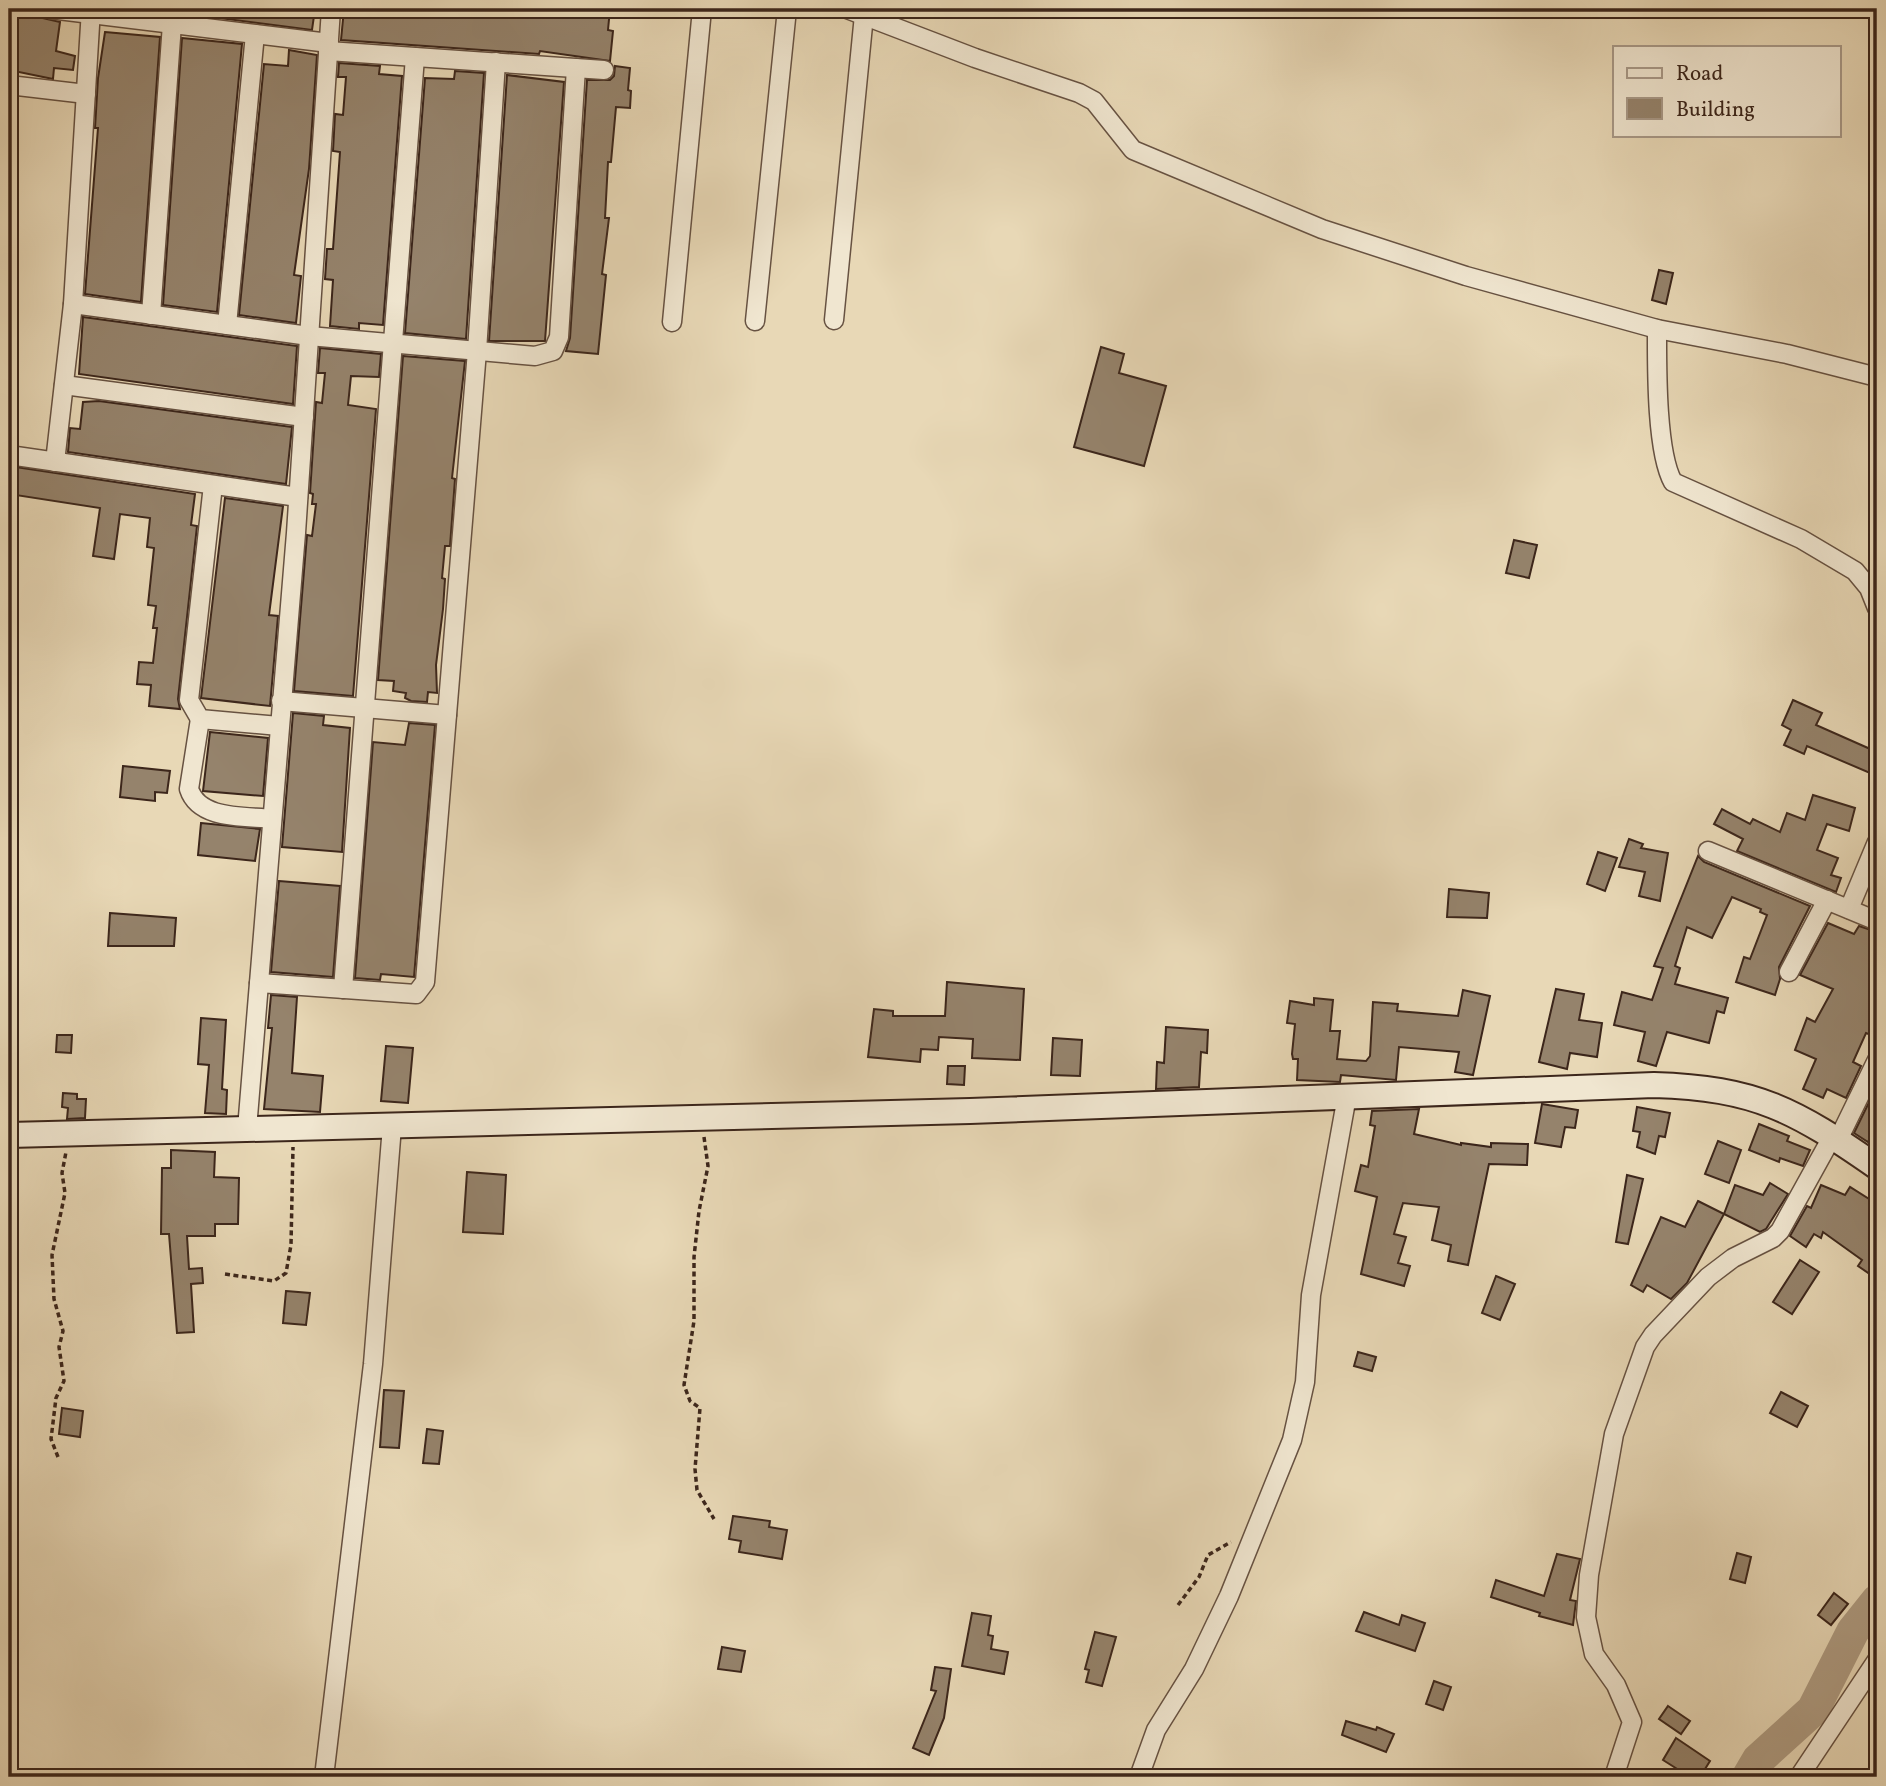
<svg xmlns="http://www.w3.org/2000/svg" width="1886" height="1786" font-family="Vollkorn,serif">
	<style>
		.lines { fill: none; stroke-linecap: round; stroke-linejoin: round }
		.river { stroke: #ae9b81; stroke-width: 33 }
		.building { fill: #95836c; stroke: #3c261b; stroke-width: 2 }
		.minor-casing { stroke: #675242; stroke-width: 21 }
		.secondary-casing { stroke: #3c261b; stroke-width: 28 }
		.path { stroke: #3c261b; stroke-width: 3.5; stroke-dasharray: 5 3.5; stroke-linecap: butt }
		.minor { stroke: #f0e6d0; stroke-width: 18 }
		.secondary { stroke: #f0e6d0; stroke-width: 24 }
	</style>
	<rect width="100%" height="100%" fill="#e8d8b6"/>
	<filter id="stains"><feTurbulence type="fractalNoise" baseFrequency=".00286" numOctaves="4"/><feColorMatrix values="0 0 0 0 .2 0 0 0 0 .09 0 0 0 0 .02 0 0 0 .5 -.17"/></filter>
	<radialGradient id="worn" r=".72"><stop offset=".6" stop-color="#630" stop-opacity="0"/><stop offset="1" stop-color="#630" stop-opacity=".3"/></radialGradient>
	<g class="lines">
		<!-- river -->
		<polyline class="river" points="1748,1777 1758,1760 1813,1710 1853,1631 1877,1601"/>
	</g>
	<!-- building -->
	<g class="building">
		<polygon points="9,9 38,12 38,17 60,22 56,51 75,56 73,70 54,68 53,79 9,70"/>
		<polygon points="212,9 315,9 312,30 211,17"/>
		<polygon points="344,9 610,9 608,30 613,31 610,61 540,51 539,54 341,40"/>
		<polygon points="105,32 160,37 141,302 85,294 98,128 95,128 98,78"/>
		<polygon points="182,38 242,44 217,312 163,305"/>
		<polygon points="289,50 317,55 309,169 294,275 301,276 296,323 239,315 264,64 288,66"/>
		<polygon points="339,63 380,66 379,74 402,76 383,325 359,323 359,329 330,326 333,280 325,279 327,249 333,249 340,152 333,151 335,114 343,115 346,77 338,77"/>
		<polygon points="615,66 630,68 628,90 631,91 630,108 616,107 611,162 608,162 605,218 609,218 602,274 606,275 598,354 566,351 570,338 587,80 610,80 614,76"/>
		<polygon points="455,71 484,73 466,339 405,333 425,78 454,79"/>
		<polygon points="507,75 564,82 545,341 489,341"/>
		<polygon points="1659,270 1673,273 1666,304 1652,300"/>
		<polygon points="83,317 297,346 293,404 79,374"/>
		<polygon points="1101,347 1124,354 1119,373 1166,386 1144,466 1074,447"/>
		<polygon points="320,348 381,354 379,377 351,376 348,405 376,409 353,696 294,691 307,535 312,536 316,504 312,504 313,494 310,493 316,402 322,403 325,373 318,373"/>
		<polygon points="403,356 465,361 452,478 455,479 450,546 445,546 442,578 445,579 443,609 436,665 437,693 428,692 427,702 411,701 405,698 406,693 393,691 394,681 378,680"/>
		<polygon points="99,401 292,427 286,484 68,452 70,428 80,429 83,402"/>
		<polygon points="9,466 195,494 191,525 197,526 178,699 180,709 149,706 151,685 137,684 139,662 153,663 157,628 153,628 156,606 148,605 154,548 147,547 150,518 120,514 114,559 93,556 100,508 9,494"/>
		<polygon points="225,498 283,506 269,615 278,616 270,706 201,698"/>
		<polygon points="1514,540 1537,545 1529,578 1506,573"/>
		<polygon points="1793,700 1822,713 1816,725 1877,752 1877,776 1807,746 1804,754 1784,745 1791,730 1782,725"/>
		<polygon points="293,713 324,716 323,725 350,728 342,852 282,847"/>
		<polygon points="409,723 435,725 414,977 381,974 380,980 355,978 373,742 405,745"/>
		<polygon points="210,732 268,738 263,796 203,791"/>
		<polygon points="123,766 170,771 167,793 155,792 155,801 120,797"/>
		<polygon points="1813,795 1855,808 1849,831 1827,824 1817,850 1838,858 1831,875 1841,878 1836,892 1737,851 1743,839 1714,824 1722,809 1750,824 1753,819 1780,832 1787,813 1805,820"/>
		<polygon points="201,823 260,829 255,861 198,855"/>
		<polygon points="1629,839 1643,844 1641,848 1668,853 1660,901 1639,896 1645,872 1619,867"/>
		<polygon points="1598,852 1617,858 1605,891 1587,884"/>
		<polygon points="1698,856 1704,862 1810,906 1779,967 1780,979 1775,995 1736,982 1744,957 1750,959 1767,915 1760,912 1761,909 1732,897 1712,938 1687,927 1675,966 1680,968 1675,984 1728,998 1724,1013 1717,1011 1709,1043 1667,1032 1656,1066 1638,1061 1645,1032 1614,1025 1622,992 1652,1000 1663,968 1654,966"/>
		<polygon points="279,881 340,886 333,977 271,972"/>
		<polygon points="1449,889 1489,893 1487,918 1447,917"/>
		<polygon points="110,913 176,918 174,946 108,946"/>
		<polygon points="1828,923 1854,934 1859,926 1877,932 1877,1021 1871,1035 1866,1033 1853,1062 1861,1066 1846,1098 1827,1089 1823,1098 1803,1089 1816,1059 1795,1050 1807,1018 1815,1022 1833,989 1800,975"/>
		<polygon points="947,982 1024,989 1020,1060 972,1058 973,1039 939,1037 938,1050 921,1049 920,1062 868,1057 874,1009 893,1011 893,1016 945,1016"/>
		<polygon points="1556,989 1584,994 1579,1020 1602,1023 1597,1057 1570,1053 1567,1069 1539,1062"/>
		<polygon points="1463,990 1490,996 1473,1075 1455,1072 1459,1052 1399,1047 1396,1080 1341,1075 1340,1082 1297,1080 1298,1059 1293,1059 1292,1054 1295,1024 1287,1023 1290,1001 1314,1005 1314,998 1333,1000 1330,1031 1340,1031 1337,1059 1366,1061 1370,1056 1373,1002 1398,1004 1397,1011 1458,1016"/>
		<polygon points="271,995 297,997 292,1073 323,1076 320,1112 264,1109 272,1028 268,1028"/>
		<polygon points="201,1018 226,1020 222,1089 227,1090 226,1114 205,1113 209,1065 198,1064"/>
		<polygon points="1166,1027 1208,1030 1207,1053 1201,1052 1199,1087 1156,1089 1157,1062 1164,1063"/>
		<polygon points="57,1035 72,1035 71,1053 56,1052"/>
		<polygon points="1053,1038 1082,1040 1080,1076 1051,1075"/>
		<polygon points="386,1046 413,1048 408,1103 381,1101"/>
		<polygon points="948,1066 965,1066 964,1085 947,1084"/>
		<polygon points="1876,1088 1877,1125 1868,1142 1854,1133"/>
		<polygon points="63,1093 77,1094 77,1099 86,1099 85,1118 67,1119 68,1108 62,1107"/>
		<polygon points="1542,1104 1578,1110 1575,1128 1565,1127 1561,1147 1535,1143"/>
		<polygon points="1637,1107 1670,1113 1665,1137 1659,1136 1655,1154 1637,1147 1640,1132 1633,1131"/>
		<polygon points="1419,1109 1414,1134 1461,1145 1461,1143 1491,1147 1491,1143 1528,1144 1527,1165 1489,1164 1468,1265 1448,1261 1451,1245 1432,1240 1439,1207 1403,1203 1394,1234 1406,1237 1398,1263 1410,1266 1404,1286 1361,1274 1377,1197 1355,1191 1361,1165 1368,1167 1375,1126 1370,1125 1372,1111"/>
		<polygon points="1759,1124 1789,1136 1787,1141 1810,1150 1803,1166 1780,1158 1779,1162 1749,1150"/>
		<polygon points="1718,1141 1741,1150 1729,1183 1705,1174"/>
		<polygon points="171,1150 215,1152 214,1177 239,1178 238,1224 215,1224 215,1236 187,1236 189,1269 202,1268 203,1283 191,1284 194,1332 177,1333 169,1234 161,1234 162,1168 171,1168"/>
		<polygon points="467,1172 506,1175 503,1234 463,1232"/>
		<polygon points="1627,1175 1643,1179 1628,1244 1616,1242"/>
		<polygon points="1770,1183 1788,1194 1766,1229 1760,1232 1724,1214 1735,1185 1763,1195"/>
		<polygon points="1821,1185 1845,1195 1850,1187 1877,1204 1877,1279 1858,1266 1862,1260 1823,1232 1821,1238 1814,1234 1806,1247 1790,1236 1807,1206 1811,1208"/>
		<polygon points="1698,1201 1724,1214 1687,1283 1671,1299 1647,1285 1643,1292 1631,1285 1661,1217 1685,1227"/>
		<polygon points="1800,1260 1819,1272 1792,1314 1773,1302"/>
		<polygon points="1496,1276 1515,1284 1500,1320 1482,1313"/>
		<polygon points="286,1291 310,1293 306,1325 283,1323"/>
		<polygon points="1358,1352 1376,1357 1372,1371 1354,1366"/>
		<polygon points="384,1390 404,1391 399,1448 380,1447"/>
		<polygon points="1781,1392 1808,1406 1797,1427 1770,1413"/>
		<polygon points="62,1408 83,1411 80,1437 59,1434"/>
		<polygon points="427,1429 443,1431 439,1464 423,1463"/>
		<polygon points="733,1516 770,1521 769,1527 787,1530 782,1559 739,1552 741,1541 729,1539"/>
		<polygon points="1737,1553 1751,1557 1745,1583 1730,1579"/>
		<polygon points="1557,1554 1580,1559 1570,1600 1576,1601 1573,1625 1539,1616 1540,1613 1491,1597 1496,1580 1544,1596"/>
		<polygon points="1834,1593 1848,1604 1831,1625 1818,1615"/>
		<polygon points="1364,1612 1399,1625 1402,1615 1425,1623 1415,1651 1356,1631"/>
		<polygon points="972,1613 991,1616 988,1635 993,1636 991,1649 1008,1652 1004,1674 962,1666"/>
		<polygon points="1095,1632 1116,1637 1102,1686 1086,1682 1089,1670 1085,1669"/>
		<polygon points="722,1647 745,1651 741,1672 718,1669"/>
		<polygon points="935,1667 951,1669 944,1718 929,1755 913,1748 936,1691 931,1690"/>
		<polygon points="1434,1681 1451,1687 1443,1710 1426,1704"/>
		<polygon points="1668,1706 1690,1721 1681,1734 1659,1719"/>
		<polygon points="1346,1721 1376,1730 1377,1727 1394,1734 1386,1752 1342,1735"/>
		<polygon points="1676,1738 1710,1761 1700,1777 1690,1777 1663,1760"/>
	</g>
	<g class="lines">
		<!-- minor casing -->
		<g class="minor-casing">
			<g id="minor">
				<polyline points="50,9 329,43"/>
				<polyline points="847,9 975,58 1079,93 1094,101 1133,150 1322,229 1466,276 1657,329 1787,354 1877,377"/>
				<polyline points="328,51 604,70"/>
				<polyline points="9,85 86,94"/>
				<polyline points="73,304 309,336 535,356 553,351 559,337 576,68"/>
				<polyline points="151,315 172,24"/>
				<polyline points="834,320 864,15"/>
				<polyline points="755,321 787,9"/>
				<polyline points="672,322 702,9"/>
				<polyline points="227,325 255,34"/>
				<path d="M1657,329C1657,365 1656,452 1673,482L1801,539L1855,571L1869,588L1877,608"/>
				<polyline points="64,385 304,417"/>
				<polyline points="9,455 298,497"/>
				<polyline points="55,462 73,304 91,9"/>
				<polyline points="213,485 189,700 200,719 279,726"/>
				<polyline points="281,701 447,715"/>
				<path d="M200,719L189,789C199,820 244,816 272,819"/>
				<polyline points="1708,851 1877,921"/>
				<polyline points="1849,909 1877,842"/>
				<polyline points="1789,972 1827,900"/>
				<polyline points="259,983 416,994 425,982 477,351 496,62"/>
				<polyline points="343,989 415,57"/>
				<polyline points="247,1129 296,533 331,9"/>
				<polyline points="1838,1140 1877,1060"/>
				<polyline points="324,1777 373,1364 392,1126"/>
				<polyline points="1139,1777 1156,1730 1194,1669 1229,1596 1292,1440 1305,1382 1311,1295 1347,1096"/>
				<polyline points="1614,1777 1632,1722 1616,1685 1594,1654 1586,1617 1589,1575 1614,1434 1645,1347 1653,1335 1708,1277 1733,1258 1773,1238 1780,1231 1832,1137"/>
				<polyline points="1799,1777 1877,1660"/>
			</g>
		</g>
		<!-- secondary casing -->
		<g class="secondary-casing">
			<path id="secondary" d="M9,1135L970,1111L1654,1085C1756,1088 1795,1110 1877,1167"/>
		</g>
		<!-- path -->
		<g class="path">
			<polyline points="704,1137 708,1166 699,1211 694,1257 694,1321 684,1385 690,1401 700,1408 695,1469 697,1490 714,1519"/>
			<polyline points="225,1274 274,1281 286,1273 291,1245 293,1147"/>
			<polyline points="58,1457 51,1439 56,1398 64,1381 59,1347 63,1331 54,1299 52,1255 65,1193 62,1173 66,1152"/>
			<polyline points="1178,1605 1199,1577 1208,1555 1231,1542"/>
		</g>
		<!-- minor -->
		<use href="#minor" class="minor"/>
		<!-- secondary -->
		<use href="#secondary" class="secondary"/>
	</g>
	<!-- margin -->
	<rect width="1886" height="1786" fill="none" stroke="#e8d8b6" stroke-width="35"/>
	<rect x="10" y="10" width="1865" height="1765" fill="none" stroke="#3c261b" stroke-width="3.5"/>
	<rect x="18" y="18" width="1851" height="1751" fill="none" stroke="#3c261b" stroke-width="2"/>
	<!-- legend -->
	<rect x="1613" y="46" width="228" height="91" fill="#f0e6d0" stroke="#a89988" stroke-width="2"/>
	<rect x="1627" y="68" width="35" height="10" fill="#f0e6d0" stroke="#a89988" stroke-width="2"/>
	<text x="1676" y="80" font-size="21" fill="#3c261b">Road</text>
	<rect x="1627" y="98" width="35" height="21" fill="#95836c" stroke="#a89988" stroke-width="2"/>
	<text x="1676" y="116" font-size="21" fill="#3c261b">Building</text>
	<rect width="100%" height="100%" filter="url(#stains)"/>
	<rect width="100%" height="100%" fill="url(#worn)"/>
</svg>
